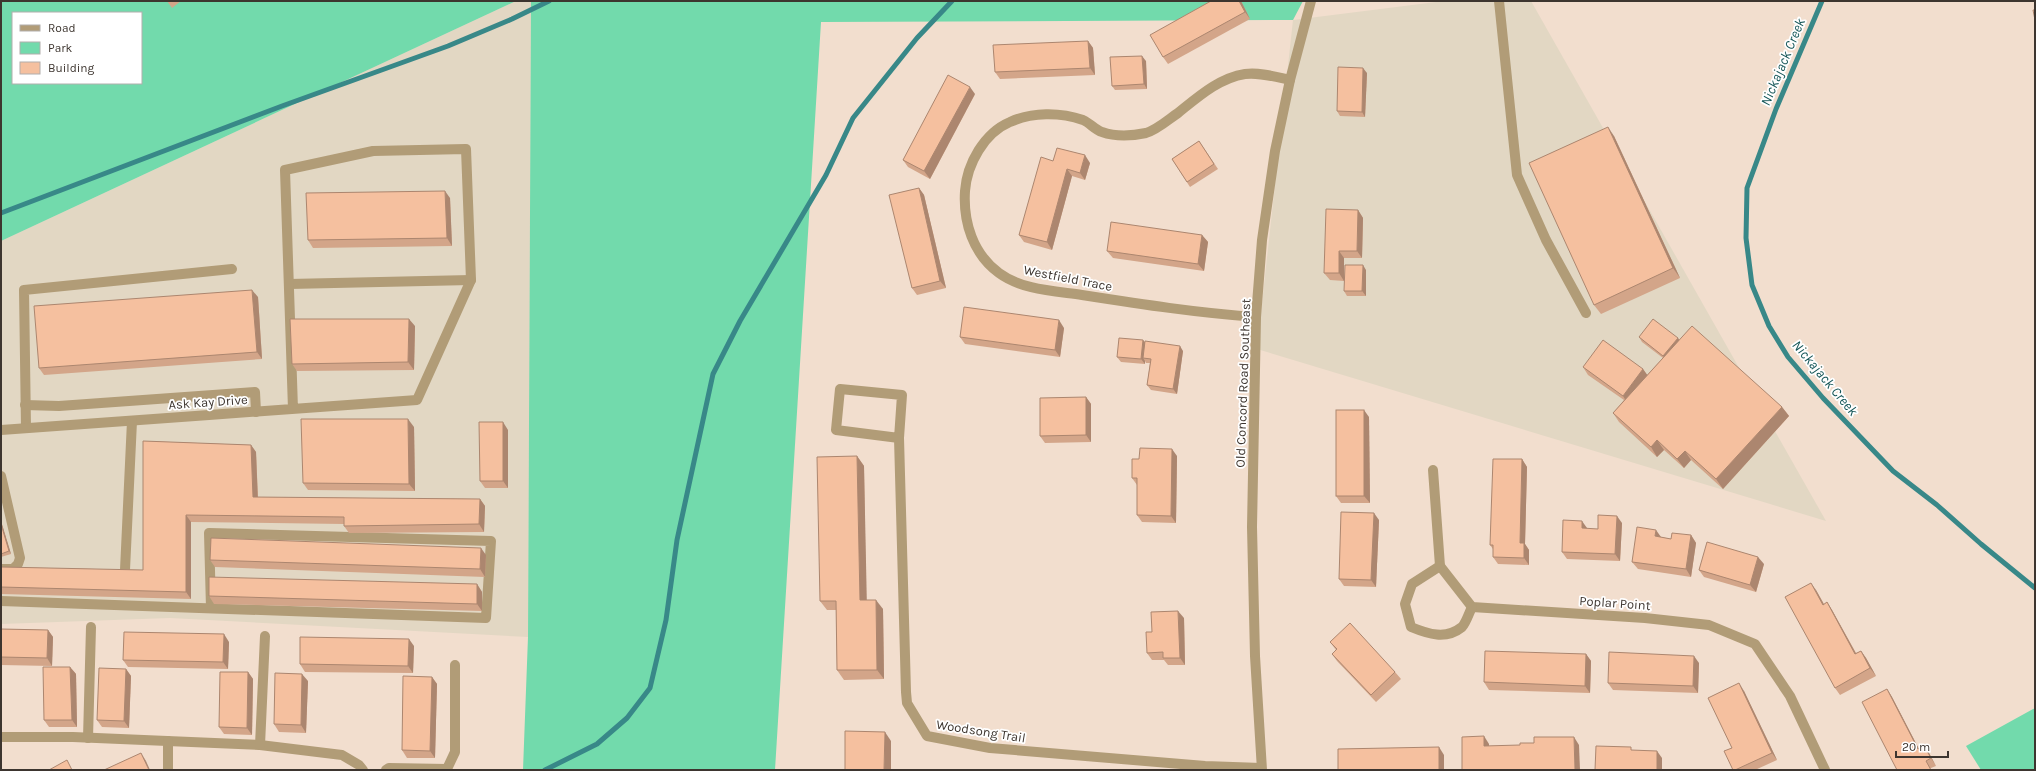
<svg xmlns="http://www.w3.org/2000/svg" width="2036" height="771" font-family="Karla,sans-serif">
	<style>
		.commercial { fill: #e2d7c3 }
		.green { fill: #72daac; fill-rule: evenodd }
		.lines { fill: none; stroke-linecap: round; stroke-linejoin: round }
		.stream { stroke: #388888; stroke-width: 5 }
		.minor { stroke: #b19c77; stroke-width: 10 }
		.wall { fill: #d3a589 }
		.shaded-wall { fill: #ac866f }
		.building { fill: #f5c09f; stroke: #ac866f }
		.labels { text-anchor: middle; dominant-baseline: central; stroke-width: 3.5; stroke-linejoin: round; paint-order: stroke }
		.street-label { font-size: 13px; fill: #3d352f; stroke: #fff }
		.water-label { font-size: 14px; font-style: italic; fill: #145557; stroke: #fff }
	</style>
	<rect width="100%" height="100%" fill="#f2dece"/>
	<!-- commercial -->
	<g class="commercial">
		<polygon points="516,1 531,1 528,637 170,618 1,624 1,241"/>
		<polygon points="1444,1 1531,1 1826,521 1257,349 1293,20"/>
	</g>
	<!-- green -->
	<g class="green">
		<path d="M1,1H516L1,241ZM13,13H141V83H13Z"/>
		<polygon points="531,1 1303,1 1293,20 821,22 775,770 523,770 528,637"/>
		<polygon points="2035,708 2035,770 1981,770 1966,746"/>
	</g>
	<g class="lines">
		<!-- stream -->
		<g class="stream">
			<polyline points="1822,1 1776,109 1747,188 1746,238 1752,285 1769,326 1788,357 1823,398 1893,471 1937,505 1981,544 2035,588"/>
			<polyline points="1,213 282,106 448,46 512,19 549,1"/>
			<polyline points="545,770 597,744 627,718 650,688 666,620 677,540 713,374 740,321 826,175 853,118 917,38 952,1"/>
		</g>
		<!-- minor -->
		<g class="minor">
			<polyline points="1499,1 1517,175 1546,240 1586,313"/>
			<polyline points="289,284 471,280"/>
			<path d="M1256,317C1198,313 1140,304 1082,295C1055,291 1022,290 999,273C973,254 963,222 965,191C967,164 984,133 1010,122C1032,112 1060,112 1083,120C1090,123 1095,130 1102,132C1116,137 1132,136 1146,133C1157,130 1169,119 1178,113C1198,97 1219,78 1245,74C1260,72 1276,77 1290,80"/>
			<polyline points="25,405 59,406 255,392 256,412"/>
			<polyline points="26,428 24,290 232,269"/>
			<path d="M1,430C140,420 278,410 417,400L471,280L466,149L373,151L285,170L293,409"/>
			<polyline points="899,438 836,430 840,389 902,395 899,438 906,692 907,703 927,736 990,748 1205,766 1261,768"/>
			<polyline points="1433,470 1440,566 1472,607 1645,618 1709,625 1755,644 1790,696 1825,770"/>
			<polyline points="1,476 20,558 18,564 13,569 1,569"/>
			<path d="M1440,566L1412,584L1405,604L1411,627C1428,634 1446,640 1462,627C1466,623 1469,613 1472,607"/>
			<polyline points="125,570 132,421"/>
			<polyline points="1,601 486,618 491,541 209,533 211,608"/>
			<polyline points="1,737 73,737 260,745 342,755 359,765 363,770"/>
			<polyline points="88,738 91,627"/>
			<polyline points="168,741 168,770"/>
			<polyline points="260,745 265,636"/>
			<polyline points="386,770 389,768 447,769 455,752 455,665"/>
			<polyline points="1262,770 1255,656 1252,527 1256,317 1262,240 1275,151 1290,80 1311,1"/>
		</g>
	</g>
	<!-- wall -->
	<g class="wall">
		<polygon points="167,1 181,1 172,8"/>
		<polygon points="1241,1 1250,19 1168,64 1163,57"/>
		<polygon points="1088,41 1093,48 1095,75 1000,79 995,72"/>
		<polygon points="1146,61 1147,89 1115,90 1112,86"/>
		<polygon points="1367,73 1365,117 1340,116 1337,111"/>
		<polygon points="975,94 930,179 908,167 903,160"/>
		<polygon points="1614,136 1680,278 1601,314 1594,305"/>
		<polygon points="1199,141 1218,169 1190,187 1172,159"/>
		<polygon points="1053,161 1090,163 1085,180 1072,176 1052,250 1024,242 1019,235"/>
		<polygon points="919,188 924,195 946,288 917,295 912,288"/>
		<polygon points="450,198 452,246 313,248 308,240"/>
		<polygon points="1358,210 1363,218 1362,258 1344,258 1344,281 1330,280 1324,273"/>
		<polygon points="1202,235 1208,242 1204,271 1113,258 1107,251"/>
		<polygon points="1366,270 1366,296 1347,296 1344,291"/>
		<polygon points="258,297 262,359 44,375 39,368"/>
		<polygon points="415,326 414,370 297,371 292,364"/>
		<polygon points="1064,328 1060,357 965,344 960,337"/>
		<polygon points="1639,337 1678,338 1679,340 1782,407 1789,416 1723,489 1691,460 1684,468 1664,450 1657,457 1619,422 1613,413 1624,400 1588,375 1583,367 1643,369 1647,375 1663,358 1642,342"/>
		<polygon points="1143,340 1145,343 1183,351 1177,394 1151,390 1147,385 1150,363 1146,363 1145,361 1145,364 1121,362 1117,357"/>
		<polygon points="1086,397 1091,404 1091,442 1045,443 1040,436"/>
		<polygon points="1369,417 1370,503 1341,503 1336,496"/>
		<polygon points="414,427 415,491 308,490 303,483"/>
		<polygon points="508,430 508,488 485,488 480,481"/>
		<polygon points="143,441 251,445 256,452 258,497 480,499 485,506 484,532 349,533 344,526 344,524 191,522 191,599 1,594 1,567 143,570"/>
		<polygon points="857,456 864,466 866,600 883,609 884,679 844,680 837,670 836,610 827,610 820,601"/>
		<polygon points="1177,456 1176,523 1142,522 1137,515 1137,485 1132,478 1139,459"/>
		<polygon points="1522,459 1527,467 1525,544 1529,550 1529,565 1498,564 1493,557 1493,549 1490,545"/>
		<polygon points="1379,520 1376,587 1344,586 1339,579"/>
		<polygon points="1,521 11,554 1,557"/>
		<polygon points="1622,523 1620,561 1567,559 1562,552 1587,528 1587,529 1598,529"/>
		<polygon points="1691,535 1696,543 1691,577 1638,569 1632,562 1661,537 1671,539"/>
		<polygon points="486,555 485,577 215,567 210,560"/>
		<polygon points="1764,564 1756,592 1704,577 1699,570"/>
		<polygon points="477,584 482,592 482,611 214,604 209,596"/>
		<polygon points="1816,590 1824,604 1827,602 1832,610 1856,653 1861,651 1866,658 1876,676 1840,695 1835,688"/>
		<polygon points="1184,618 1185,665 1168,665 1164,660 1152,660 1147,653 1152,632"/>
		<polygon points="1,629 48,630 53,637 52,666 1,665"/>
		<polygon points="229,642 228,669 128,667 123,660"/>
		<polygon points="1330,642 1395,672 1401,679 1376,702 1337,661 1332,654 1336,650"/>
		<polygon points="414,646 413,673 305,672 300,664"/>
		<polygon points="1586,654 1591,661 1590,693 1489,690 1484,682"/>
		<polygon points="1699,663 1698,693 1613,690 1608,683"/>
		<polygon points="70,667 76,674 77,727 49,727 44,720"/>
		<polygon points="126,669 131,676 129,728 102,727 97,720"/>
		<polygon points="248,672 253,679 252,735 224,734 219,727"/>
		<polygon points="432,677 437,684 435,758 407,758 402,750"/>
		<polygon points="308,681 306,733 279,732 274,724"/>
		<polygon points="1887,689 1892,697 1919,749 1929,753 1936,766 1931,768 1897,770"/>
		<polygon points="1744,691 1777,760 1755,770 1733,770 1732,748"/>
	</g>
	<!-- shaded-wall -->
	<g class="shaded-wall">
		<polygon points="1239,1 1241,1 1250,19 1245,12"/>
		<polygon points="1088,41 1093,48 1095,75 1090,68"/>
		<polygon points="1142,56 1146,61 1147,89 1144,84"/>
		<polygon points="1363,68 1367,73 1365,117 1362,112"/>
		<polygon points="970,87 975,94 930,179 924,171"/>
		<polygon points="1608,127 1614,136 1680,278 1673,268"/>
		<polygon points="1085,155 1090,163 1085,180 1080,173"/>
		<polygon points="1067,169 1072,176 1052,250 1047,242"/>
		<polygon points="919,188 924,195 946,288 940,281"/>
		<polygon points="445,191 450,198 452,246 447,238"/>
		<polygon points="1358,210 1363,218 1362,258 1357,251"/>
		<polygon points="1202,235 1208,242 1204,271 1198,264"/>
		<polygon points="1339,251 1344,258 1344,281 1339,273"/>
		<polygon points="1363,265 1366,270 1366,296 1362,291"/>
		<polygon points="252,290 258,297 262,359 257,352"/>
		<polygon points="409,319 415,326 414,370 408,362"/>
		<polygon points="1059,320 1064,328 1060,357 1055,350"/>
		<polygon points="1678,338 1681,343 1667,361 1663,356"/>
		<polygon points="1143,340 1147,345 1143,358 1145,361 1145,364 1141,359"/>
		<polygon points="1180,346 1183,351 1177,394 1173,389"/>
		<polygon points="1643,369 1648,376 1628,404 1623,396"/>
		<polygon points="1086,397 1091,404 1091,442 1086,435"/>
		<polygon points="1782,407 1789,416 1723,489 1716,479"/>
		<polygon points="1364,410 1369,417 1370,503 1364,496"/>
		<polygon points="408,419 414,427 415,491 409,484"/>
		<polygon points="503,422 508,430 508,488 503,481"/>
		<polygon points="1657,440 1664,450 1657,457 1651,447"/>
		<polygon points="251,445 256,452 258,504 253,497"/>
		<polygon points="1172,449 1177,456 1176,523 1171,516"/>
		<polygon points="1685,451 1691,460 1684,468 1677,459"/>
		<polygon points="857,456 864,466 867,610 860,600"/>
		<polygon points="1522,459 1527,467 1525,544 1529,550 1529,565 1524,558 1520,543"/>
		<polygon points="480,499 485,506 484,532 479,524"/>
		<polygon points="1374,513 1379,520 1376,587 1371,580"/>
		<polygon points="186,515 191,522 191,599 186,592"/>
		<polygon points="1617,516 1622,523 1620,561 1615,554"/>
		<polygon points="1,521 11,554 9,551 1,524"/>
		<polygon points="1582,521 1587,528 1587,536 1582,528"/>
		<polygon points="1656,530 1661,537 1660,544 1655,536"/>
		<polygon points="1691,535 1696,543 1691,577 1686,569"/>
		<polygon points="481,548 486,555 485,577 480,569"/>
		<polygon points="1758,557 1764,564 1756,592 1750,585"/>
		<polygon points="1811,583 1816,590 1828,612 1823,605"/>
		<polygon points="477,584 482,592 482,611 477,604"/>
		<polygon points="876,600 883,609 884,679 877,670"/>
		<polygon points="1827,602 1832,610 1860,661 1855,654"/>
		<polygon points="1178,611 1184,618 1185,665 1180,658"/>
		<polygon points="48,630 53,637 52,666 47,658"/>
		<polygon points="224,634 229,642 228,669 223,662"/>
		<polygon points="409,639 414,646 413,673 408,666"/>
		<polygon points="1861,651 1866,658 1876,676 1870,668"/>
		<polygon points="1586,654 1591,661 1590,693 1585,686"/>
		<polygon points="1694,656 1699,663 1698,693 1693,686"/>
		<polygon points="70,667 76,674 77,727 72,720"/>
		<polygon points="126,669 131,676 129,728 124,721"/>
		<polygon points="248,672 253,679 252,735 247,728"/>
		<polygon points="302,674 308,681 306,733 301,725"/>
		<polygon points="432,677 437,684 435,758 430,751"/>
		<polygon points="1739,683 1744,691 1777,760 1772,753"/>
		<polygon points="1887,689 1892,697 1923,757 1918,749"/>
		<polygon points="885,732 891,741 891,770 884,770"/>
		<polygon points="1484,736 1489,744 1489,753 1484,746"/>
		<polygon points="1574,737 1579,745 1580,770 1575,770"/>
		<polygon points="1924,746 1929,753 1936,766 1931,758"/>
		<polygon points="1439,747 1444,755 1444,770 1439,770"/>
		<polygon points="1657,751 1662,758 1662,770 1657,770"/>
		<polygon points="141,753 146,761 150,770 149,770"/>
	</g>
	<!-- building -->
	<g class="building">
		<polygon points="1211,1 1239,1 1245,12 1163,57 1150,35"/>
		<polygon points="2033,10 2035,10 2035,20"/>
		<polygon points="1088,41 1090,68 995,72 993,45"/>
		<polygon points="1142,56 1144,84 1112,86 1110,57"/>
		<polygon points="1338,67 1363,68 1362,112 1337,111"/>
		<polygon points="948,75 970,87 924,171 903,160"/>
		<polygon points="1608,127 1673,268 1594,305 1529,163"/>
		<polygon points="1199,141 1214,164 1187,182 1172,159"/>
		<polygon points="1057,148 1085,155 1080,173 1067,169 1047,242 1019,235 1041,157 1053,161"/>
		<polygon points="919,188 940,281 912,288 889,195"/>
		<polygon points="445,191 447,238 308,240 306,193"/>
		<polygon points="1326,209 1358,210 1357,251 1339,251 1339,273 1324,273"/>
		<polygon points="1111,222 1202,235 1198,264 1107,251"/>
		<polygon points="1345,265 1363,265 1362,291 1344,291"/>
		<polygon points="252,290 257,352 39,368 34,306"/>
		<polygon points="964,307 1059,320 1055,350 960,337"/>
		<polygon points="290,319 409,319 408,362 292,364"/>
		<polygon points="1653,319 1678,338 1663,356 1639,337"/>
		<polygon points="1692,326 1782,407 1716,479 1685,451 1677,459 1657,440 1651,447 1613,413"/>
		<polygon points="1119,338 1143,340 1141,359 1117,357"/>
		<polygon points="1603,340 1643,369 1623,396 1583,367"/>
		<polygon points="1145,341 1180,346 1173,389 1147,385 1151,359 1143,358"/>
		<polygon points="1086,397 1086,435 1040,436 1040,398"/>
		<rect x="1336" y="410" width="28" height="86"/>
		<polygon points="301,419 408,419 409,484 303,483"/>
		<polygon points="479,422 503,422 503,481 480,481"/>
		<polygon points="143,441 251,445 253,497 480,499 479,524 344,526 344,517 186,515 186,592 1,587 1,567 143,570"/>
		<polygon points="1140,448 1172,449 1171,516 1137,515 1137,478 1132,478 1132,459 1139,459"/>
		<polygon points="857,456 860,600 876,600 877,670 837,670 836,601 820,601 817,457"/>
		<polygon points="1493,459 1522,459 1520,543 1524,543 1524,558 1493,557 1493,545 1490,545"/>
		<polygon points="1341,512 1374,513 1371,580 1339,579"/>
		<polygon points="1598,515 1617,516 1615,554 1562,552 1563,520 1582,521 1582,528 1598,529"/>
		<polygon points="1,524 9,551 1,554"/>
		<polygon points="1637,527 1656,530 1655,536 1671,539 1672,533 1691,535 1686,569 1632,562"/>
		<polygon points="211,538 481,548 480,569 210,560"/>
		<polygon points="1707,542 1758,557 1750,585 1699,570"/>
		<polygon points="209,577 477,584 477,604 209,596"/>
		<polygon points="1811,583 1823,605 1827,602 1855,654 1861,651 1870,668 1835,688 1785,597"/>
		<polygon points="1178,611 1180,658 1163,658 1163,652 1147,653 1146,632 1152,632 1151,612"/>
		<polygon points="1350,623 1395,672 1371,695 1332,654 1337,649 1330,642"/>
		<polygon points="1,629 48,630 47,658 1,657"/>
		<polygon points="124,632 224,634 223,662 123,660"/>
		<polygon points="300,637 409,639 408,666 300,664"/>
		<polygon points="1485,651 1586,654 1585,686 1484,682"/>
		<polygon points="1609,652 1694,656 1693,686 1608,683"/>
		<polygon points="43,667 70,667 72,720 44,720"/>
		<polygon points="99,668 126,669 124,721 97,720"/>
		<polygon points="220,672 248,672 247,728 219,727"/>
		<polygon points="275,673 302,674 301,725 274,724"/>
		<polygon points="403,676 432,677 430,751 402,750"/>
		<polygon points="1739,683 1772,753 1735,770 1733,770 1724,751 1732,748 1708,698"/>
		<polygon points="1887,689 1918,749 1924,746 1931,758 1926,761 1931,770 1897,770 1862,702"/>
		<polygon points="845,731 885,732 884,770 845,770"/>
		<polygon points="1484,736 1484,746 1520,745 1520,743 1534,743 1534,737 1574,737 1575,770 1462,770 1462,737"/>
		<polygon points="1596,746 1631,747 1631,750 1657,751 1657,770 1595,770"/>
		<polygon points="1439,747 1439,770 1338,770 1338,749"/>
		<polygon points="141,753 149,770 104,770"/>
		<polygon points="67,760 72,770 49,770"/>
	</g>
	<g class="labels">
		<!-- street labels -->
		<g class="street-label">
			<text transform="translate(1068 278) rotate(11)">Westfield Trace</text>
			<text transform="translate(1243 383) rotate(-88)">Old Concord Road Southeast</text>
			<text transform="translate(208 402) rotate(-4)">Ask Kay Drive</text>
			<text transform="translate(1615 603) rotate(4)">Poplar Point</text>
			<text transform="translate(981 731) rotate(9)">Woodsong Trail</text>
		</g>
		<!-- water labels -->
		<g class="water-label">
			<text transform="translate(1783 62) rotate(-67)">Nickajack Creek</text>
			<text transform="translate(1825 378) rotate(50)">Nickajack Creek</text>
		</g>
	</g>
	<!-- border -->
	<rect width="2036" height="771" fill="none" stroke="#3d352f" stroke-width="4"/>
	<!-- legend -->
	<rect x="12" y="12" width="130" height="72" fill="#ffffff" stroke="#b1aeac"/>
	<rect x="20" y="25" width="20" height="6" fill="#b19c77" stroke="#b1aeac"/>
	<text x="48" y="32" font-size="12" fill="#3d352f">Road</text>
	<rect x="20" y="42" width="20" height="12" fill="#72daac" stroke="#b1aeac"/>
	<text x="48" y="52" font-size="12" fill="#3d352f">Park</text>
	<rect x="20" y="62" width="20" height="12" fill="#f5c09f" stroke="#b1aeac"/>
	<text x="48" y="72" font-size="12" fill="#3d352f">Building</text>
	<!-- scale -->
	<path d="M1896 751v6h52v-6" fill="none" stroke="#3d352f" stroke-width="2"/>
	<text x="1902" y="751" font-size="12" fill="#3d352f" stroke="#ffffff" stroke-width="3" paint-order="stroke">20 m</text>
</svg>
